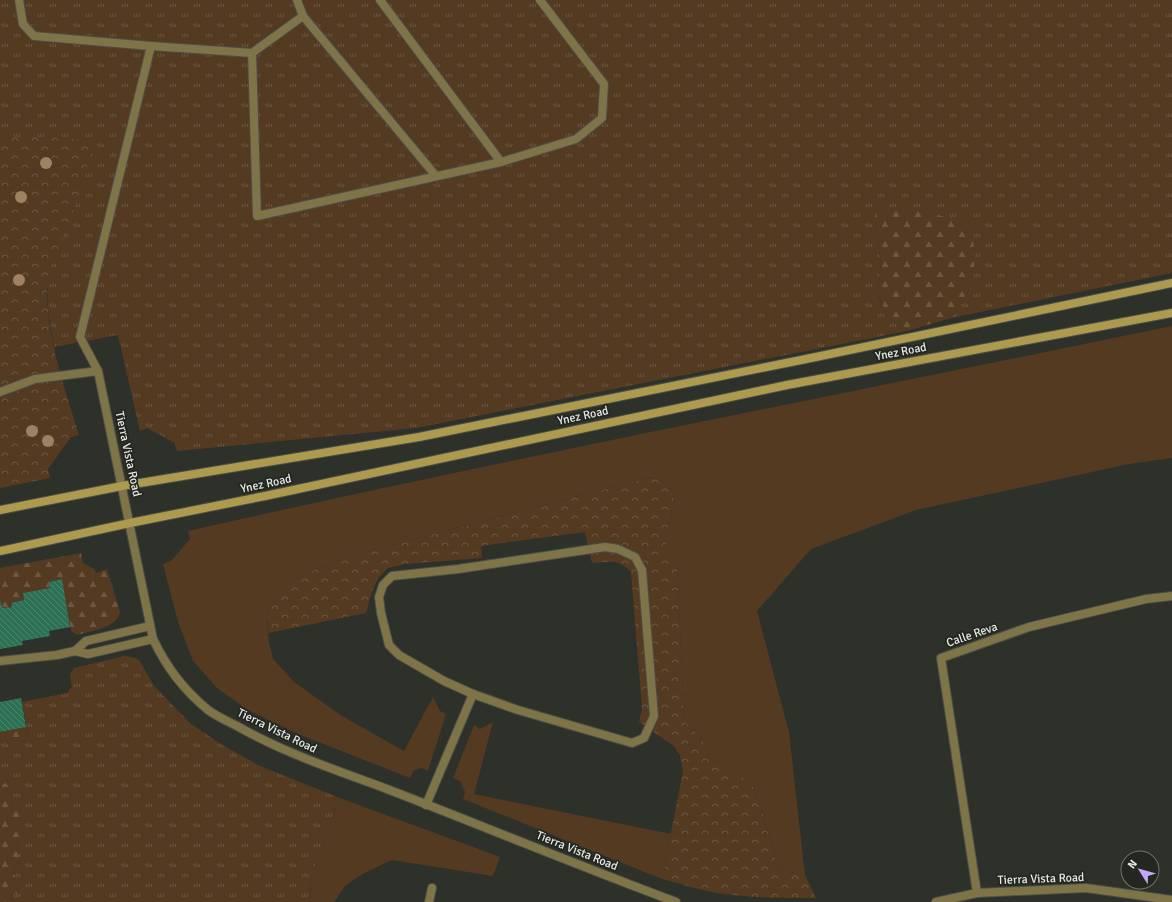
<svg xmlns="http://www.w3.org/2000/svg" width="1172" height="902" font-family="Signika,sans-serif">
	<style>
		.grass { fill: url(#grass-tufts) }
		.forest { fill: url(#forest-firs) }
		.park { fill: url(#park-crowns) }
		.garden { fill: #553a22 }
		.building { fill: url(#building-back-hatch) }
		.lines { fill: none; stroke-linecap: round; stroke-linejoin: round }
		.service-casing { stroke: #4b4e48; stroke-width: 10 }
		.minor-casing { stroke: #4b4e48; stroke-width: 10 }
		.secondary-casing { stroke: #4b4e48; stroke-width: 10 }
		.service { stroke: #7f7447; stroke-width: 8 }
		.minor { stroke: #7f7447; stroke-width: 8 }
		.secondary { stroke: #ac9a4f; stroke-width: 8 }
		.tree { fill: #9f8264 }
		.labels { text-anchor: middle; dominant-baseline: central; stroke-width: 3.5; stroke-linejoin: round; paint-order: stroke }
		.street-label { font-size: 12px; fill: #e7e9e5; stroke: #232720 }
	</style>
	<defs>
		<pattern id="grass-tufts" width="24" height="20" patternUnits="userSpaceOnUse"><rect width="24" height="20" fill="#553a22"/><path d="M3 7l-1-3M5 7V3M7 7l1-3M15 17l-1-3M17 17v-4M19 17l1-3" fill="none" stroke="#6d5642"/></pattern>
		<pattern id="forest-firs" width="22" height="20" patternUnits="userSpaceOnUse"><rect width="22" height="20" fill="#553a22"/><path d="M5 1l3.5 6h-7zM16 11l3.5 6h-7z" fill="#6d5642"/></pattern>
		<pattern id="park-crowns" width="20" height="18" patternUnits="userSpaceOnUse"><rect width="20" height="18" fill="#553a22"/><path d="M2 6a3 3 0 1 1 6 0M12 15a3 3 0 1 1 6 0" fill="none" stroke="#6d5642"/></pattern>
		<pattern id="building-back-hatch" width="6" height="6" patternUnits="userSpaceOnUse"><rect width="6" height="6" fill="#2c7154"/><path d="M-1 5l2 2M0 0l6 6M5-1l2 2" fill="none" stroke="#4b856c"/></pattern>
	</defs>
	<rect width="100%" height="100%" fill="#2d312a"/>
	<!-- grass -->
	<g class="grass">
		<polygon points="0,0 1172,0 1172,273 951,318 969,290 875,223 881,263 878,296 888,317 907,331 416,428 177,451 175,443 147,428 140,431 118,335 54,347 48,310 48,275 64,233 56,137 0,137"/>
		<polygon points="124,656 132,657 139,660 154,686 191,724 224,746 260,766 340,798 312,874 309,902 11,902 10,895 18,893 13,864 20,863 16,836 24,835 13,811 9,783 0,784 0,741 28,735 22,702 67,693 72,687 70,674 74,668"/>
	</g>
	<!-- forest -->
	<g class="forest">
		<path d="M913,207L970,225C975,247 978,270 968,291C964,300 957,309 951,318L907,331L888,317L878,295L881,263L875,223V212Z"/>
		<path d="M81,553L83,563L94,569L96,573L107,569L120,612C116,629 92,630 78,635L71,631L61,579L49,582L50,588L23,593L24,600L11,603L12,607L2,608L0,600V568Z"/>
		<polygon points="26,727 28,735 0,741 0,732"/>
		<polygon points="9,783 13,810 20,810 24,835 16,837 20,863 13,865 18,893 10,895 11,902 0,902 0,784"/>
	</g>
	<!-- park -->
	<g class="park">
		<path d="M0,137H56L95,141L74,209L51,269C37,311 66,393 79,435L71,437L48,469L50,478L0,488Z"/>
		<path d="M650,477L668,483L674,498L670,521L665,537L677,558L684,721L702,738L709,755L737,774L743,777L753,786L761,808L779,870L805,875L816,898C788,898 760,898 733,895C709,893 685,885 662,879L683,771L680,755L674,746L639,722L642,709L631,572C618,558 610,562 592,563L585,532L481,546L482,558L406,564L388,568L379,577L372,591L366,613L268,633C266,617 270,595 284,585C287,582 291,581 295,579C310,571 327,565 343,558Z"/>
	</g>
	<!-- garden -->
	<g class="garden">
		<path d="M1172,326V458L1129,464L916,510L811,549L757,611L789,732L805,875L779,870L761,808L753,786L743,777L718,767L709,755L702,738L684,721L677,558L668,559L665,537L670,521L674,498L668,483L650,477L343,558L307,573L284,585L274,596L268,616L267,624L269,642L273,659L294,682L342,716L404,751L433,697L440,711L446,714L428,771L422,768L414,770L410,778L298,734L248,710L217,688L193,661L178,622L163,564L171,561L190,539L188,531C515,457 844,394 1172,326Z"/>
		<polygon points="493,722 474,794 671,834 662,879 463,799 465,792 460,781 453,778 474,725 480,729"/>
		<polygon points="340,798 500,857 493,876 392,860 364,873 345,886 334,902 309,902 312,874"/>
	</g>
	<!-- building -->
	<g class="building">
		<polygon points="62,579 70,627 49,631 50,636 22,641 23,645 0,649 0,600 2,608 12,607 11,603 24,600 23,593 50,588 49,582"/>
		<polygon points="21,698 26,727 0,732 0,702"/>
	</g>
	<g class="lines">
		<!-- service casing -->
		<g class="service-casing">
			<g id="service">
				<polyline points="0,392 35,379 98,371"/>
				<polyline points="75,651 86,641 150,626"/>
				<polyline points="0,661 57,655 75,651 88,654 153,639"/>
			</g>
		</g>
		<!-- minor casing -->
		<g class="minor-casing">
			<g id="minor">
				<polyline points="19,0 23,24 34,36 151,46"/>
				<polyline points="380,0 501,162"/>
				<path d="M540,0L604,84L602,118L576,139L501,162L257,216L252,53L151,46L80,337L98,371L153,639C167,668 183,689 208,710C216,716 227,721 237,726C284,753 336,770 387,789C483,826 579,866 676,902"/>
				<polyline points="303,16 436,176"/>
				<polyline points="252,53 303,16 297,0"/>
				<polygon points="605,547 618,549 635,557 642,570 654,716 644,738 632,743 518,710 473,694 444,681 399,655 389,645 381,613 379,597 383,585 392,576 458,569"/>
				<polyline points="426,805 473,694"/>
				<polyline points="977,893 941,658 1029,627 1146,599 1172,596"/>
				<polyline points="429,902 432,888"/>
				<polyline points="936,902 977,893 1086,888 1172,900"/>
			</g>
		</g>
		<!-- secondary casing -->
		<g class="secondary-casing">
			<g id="secondary">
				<polyline points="0,510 122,486 419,437 811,358 1172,283"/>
				<polyline points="0,551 130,523 265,496 787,385 1172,313"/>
			</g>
		</g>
		<!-- service -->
		<use href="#service" class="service"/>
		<!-- minor -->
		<use href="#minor" class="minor"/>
		<!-- secondary -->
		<use href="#secondary" class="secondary"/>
	</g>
	<!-- trees -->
	<g class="tree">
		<circle cx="46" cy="163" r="6"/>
		<circle cx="21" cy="197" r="6"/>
		<circle cx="19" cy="280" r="6"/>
		<circle cx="32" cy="431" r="6"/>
		<circle cx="48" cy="441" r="6"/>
	</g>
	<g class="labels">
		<!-- street labels -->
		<g class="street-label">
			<text transform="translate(901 352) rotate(-11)">Ynez Road</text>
			<text transform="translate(583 416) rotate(-12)">Ynez Road</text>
			<text transform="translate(128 454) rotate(78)">Tierra Vista Road</text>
			<text transform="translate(266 484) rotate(-12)">Ynez Road</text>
			<text transform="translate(972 635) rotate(-19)">Calle Reva</text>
			<text transform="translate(277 731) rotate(26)">Tierra Vista Road</text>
			<text transform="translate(577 851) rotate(22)">Tierra Vista Road</text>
			<text transform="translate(1041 879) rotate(-2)">Tierra Vista Road</text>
		</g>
	</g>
	<!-- north arrow -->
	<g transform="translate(1140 870) rotate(307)"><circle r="19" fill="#232720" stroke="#71756f"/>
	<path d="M0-3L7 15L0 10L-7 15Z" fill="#bfa9f4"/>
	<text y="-6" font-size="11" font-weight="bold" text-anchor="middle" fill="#e7e9e5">N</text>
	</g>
</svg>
